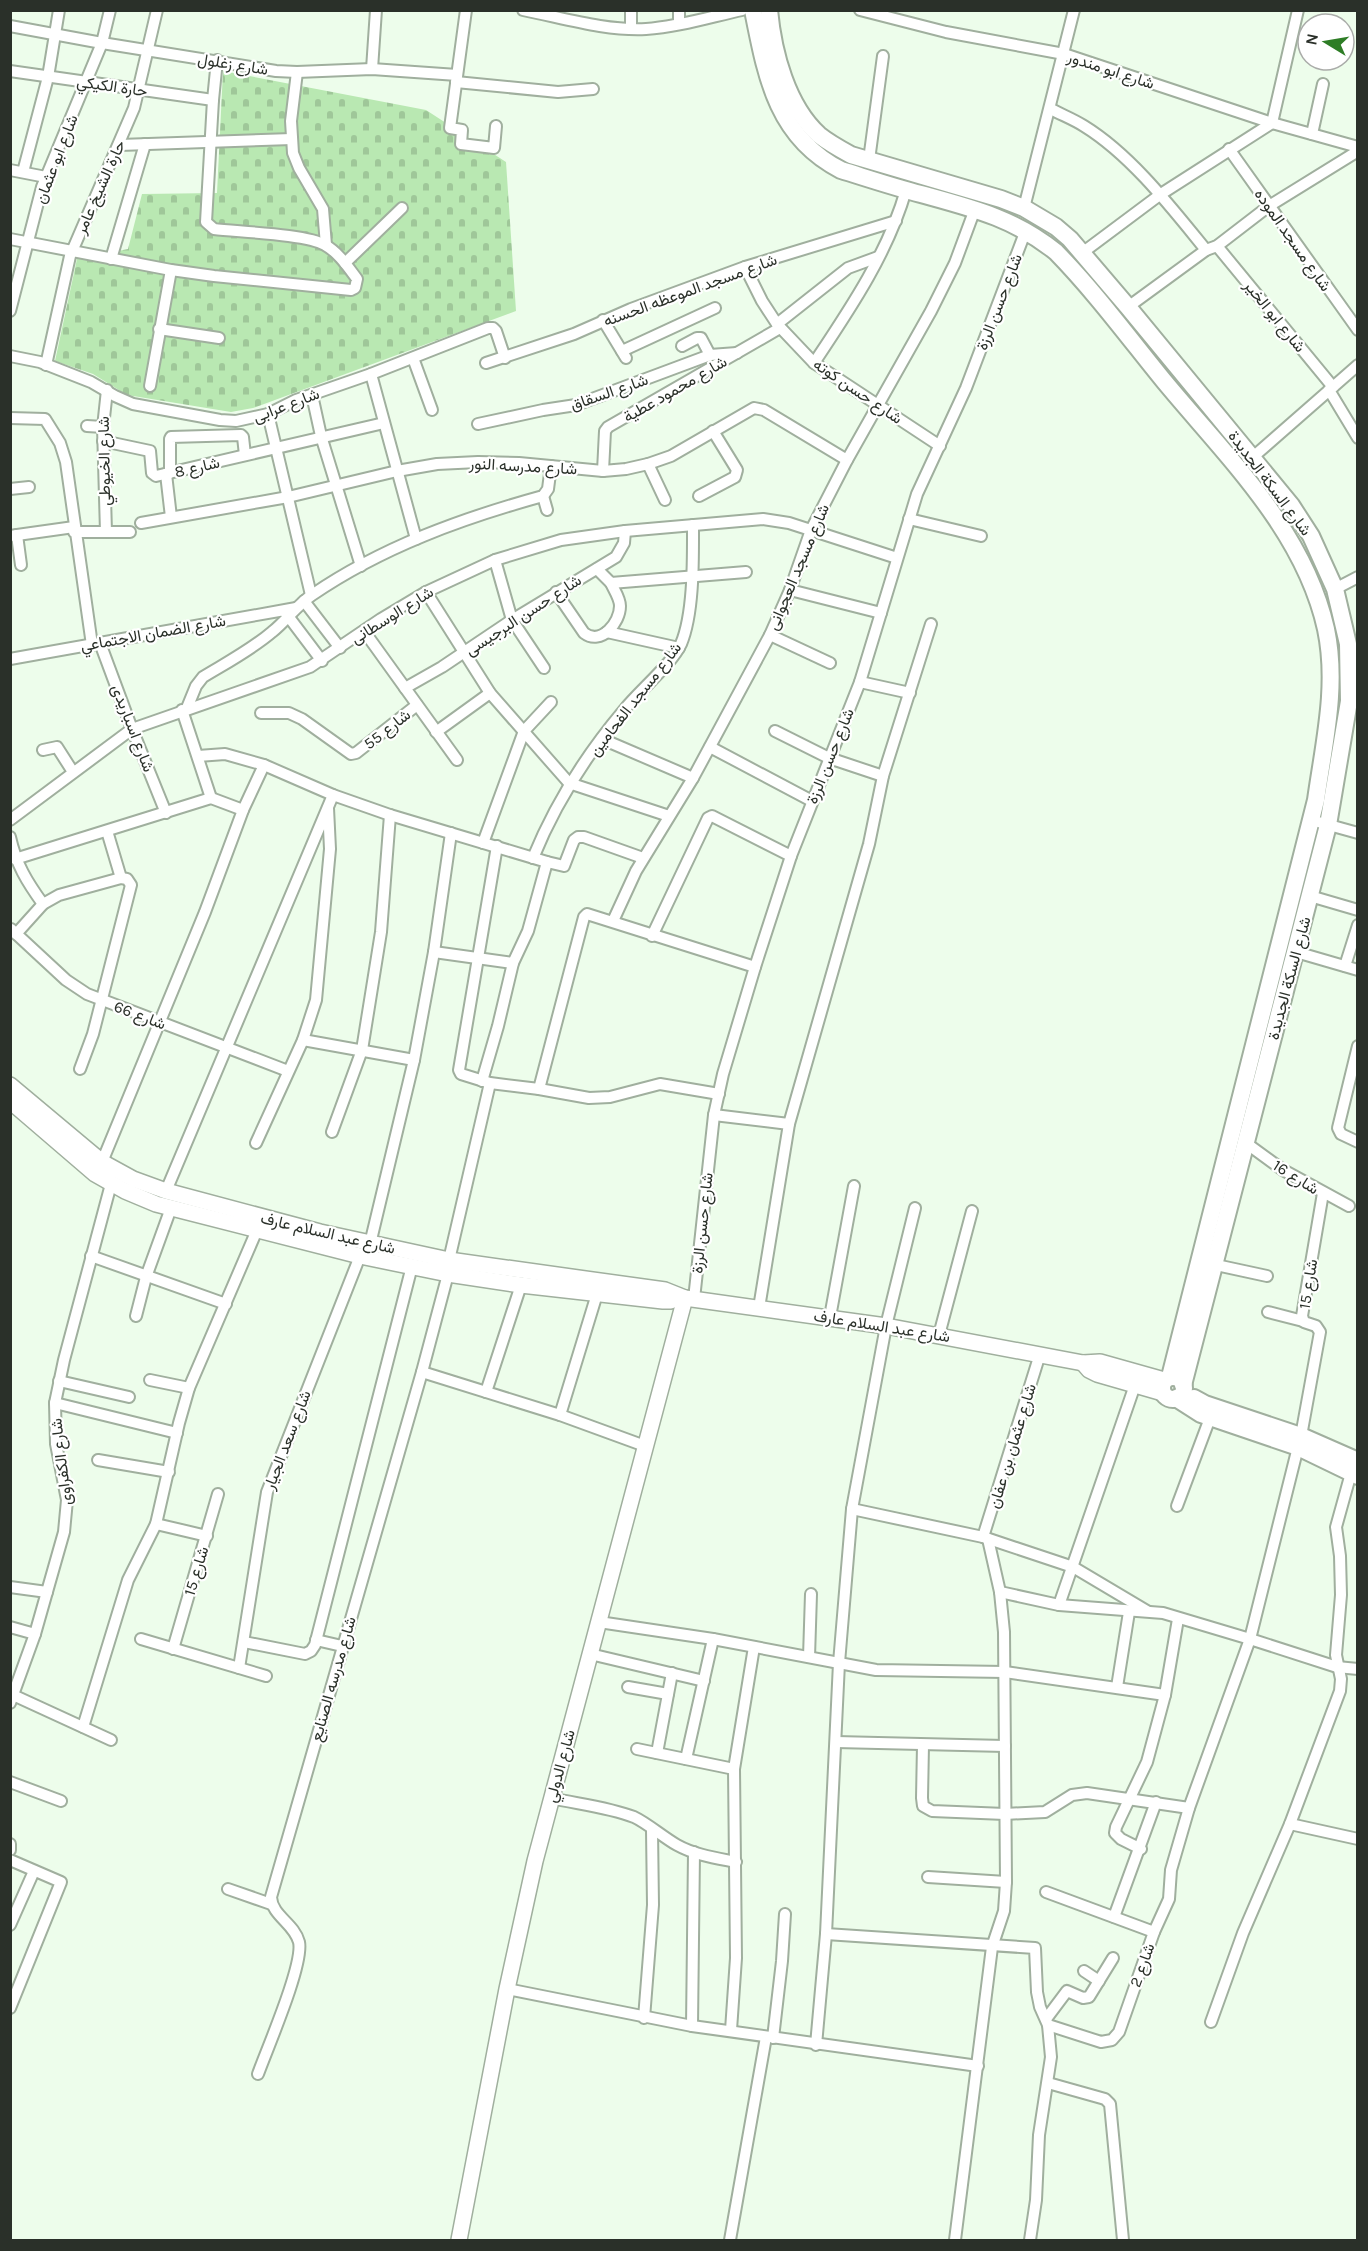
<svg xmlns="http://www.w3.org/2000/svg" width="1368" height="2251" font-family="Karla,Vazirmatn,sans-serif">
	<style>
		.cemetery { fill: url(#cemetery-stones) }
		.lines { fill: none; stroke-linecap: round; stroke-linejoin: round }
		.street-casing { stroke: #a0af9e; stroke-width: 14 }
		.secondary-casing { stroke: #a0af9e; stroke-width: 18 }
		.primary-casing { stroke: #a0af9e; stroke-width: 20 }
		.street { stroke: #fff; stroke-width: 10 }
		.secondary { stroke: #fff; stroke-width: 15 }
		.primary { stroke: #fff; stroke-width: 16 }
		.labels { text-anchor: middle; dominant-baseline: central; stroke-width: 4.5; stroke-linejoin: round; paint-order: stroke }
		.street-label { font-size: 16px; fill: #2a3029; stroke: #fff }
	</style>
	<defs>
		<pattern id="cemetery-stones" width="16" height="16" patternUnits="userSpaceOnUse" patternTransform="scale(1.5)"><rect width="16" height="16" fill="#b9e8b2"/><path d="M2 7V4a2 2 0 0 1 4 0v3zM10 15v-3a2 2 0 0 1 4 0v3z" fill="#9fc799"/></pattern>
	</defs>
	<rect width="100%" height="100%" fill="#edfdeb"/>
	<!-- cemetery -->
	<polygon class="cemetery" points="223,71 426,110 506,162 516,311 253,408 231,412 127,395 93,374 55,361 77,259 128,249 142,194 217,193"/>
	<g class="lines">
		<!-- street casing -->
		<g class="street-casing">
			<g id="street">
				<polyline points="466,10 450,128 462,130 461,144 494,148 496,126"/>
				<path d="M523,10C564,18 605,31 646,29C678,27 710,17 742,10"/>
				<polyline points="860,10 946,32 1064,54 1272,123 1358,147"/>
				<polyline points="679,24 679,10"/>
				<polyline points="10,26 102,43 276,71 297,72 372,69 457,75"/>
				<polyline points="631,29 631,10"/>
				<polyline points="372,69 376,10"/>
				<polyline points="10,71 213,100"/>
				<polyline points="297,72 291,121 293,153 299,168 323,209 326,245"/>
				<polyline points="456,82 558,92 593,89"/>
				<path d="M1051,109C1062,115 1073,119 1084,126C1131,155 1171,207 1206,250"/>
				<polyline points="1312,134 1323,84"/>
				<polyline points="120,145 292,139"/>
				<polyline points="1229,149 1358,330"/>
				<polyline points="869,160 883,56"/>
				<polyline points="10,170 46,177"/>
				<polyline points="23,172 48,77 59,10"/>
				<polyline points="1024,208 1074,10"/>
				<path d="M10,239L171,270L214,276L351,290L355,288L357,279C348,267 338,252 325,245C307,234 238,232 214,229L206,222L213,100L217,60"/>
				<polyline points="1217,246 1333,387"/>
				<polyline points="1082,253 1161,194 1272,123 1298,10"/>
				<polyline points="111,259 145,144"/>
				<polyline points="345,263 402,208"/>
				<polyline points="745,267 762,301 777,324 814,363 940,446"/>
				<polyline points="1128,307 1206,250 1217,246 1269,206 1358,151"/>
				<polyline points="10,311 42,187 102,43 110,10"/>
				<polyline points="603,320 626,358"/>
				<polyline points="777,324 848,268 878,257"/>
				<polyline points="159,329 219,338"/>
				<polyline points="682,346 697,338 701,338 710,355"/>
				<polyline points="622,351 715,308"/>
				<polyline points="10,356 40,362 91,382 115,396 133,404 220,420 236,421 268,414 296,400 371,374 488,328 493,328 496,331 505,358"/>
				<polyline points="413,358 432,410"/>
				<polyline points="486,363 574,334 631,309 745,267 896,221"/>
				<path d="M814,363C850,309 888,253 906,190"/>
				<polyline points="46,365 70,256 134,108 157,10"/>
				<polyline points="371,374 416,539"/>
				<polyline points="150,386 171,270"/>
				<polyline points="1329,390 1358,438"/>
				<polyline points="312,395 321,436 361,566"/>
				<polyline points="268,414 311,595"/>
				<polyline points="10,418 45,419 60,443 66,462 92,645"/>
				<polyline points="478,424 543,410 576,405 710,355 737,353"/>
				<polyline points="87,426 103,427"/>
				<polyline points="103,441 150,451 152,473 156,476 384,423"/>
				<polyline points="1253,457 1358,365"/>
				<polyline points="648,464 665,500"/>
				<polyline points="603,471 605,431 608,427 780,328"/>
				<polyline points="170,473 170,439 171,437 241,435 243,437 245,455"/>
				<polyline points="166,474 171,517"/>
				<polyline points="10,489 29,487"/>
				<polyline points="543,496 547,510"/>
				<polyline points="699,496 735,477 737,470 713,431"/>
				<polyline points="909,519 981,536"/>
				<polyline points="141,523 288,497 397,471 437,464 478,462 519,463 603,471 626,469 648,464 671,456 754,408 764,410 847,460"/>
				<polyline points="74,532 130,532"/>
				<polyline points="106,532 103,427 107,390"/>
				<polyline points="17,535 21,565"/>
				<polyline points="10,536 74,527"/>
				<polyline points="495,560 512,620 544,668"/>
				<polyline points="597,569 611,583 746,572"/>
				<polyline points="1335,589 1358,577"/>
				<polyline points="790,590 881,613"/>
				<polyline points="426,592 490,693 569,783 669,816"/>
				<path d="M556,592L584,633C601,646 620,623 620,606C620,598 614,590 611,583"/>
				<polyline points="304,601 340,648"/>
				<polyline points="285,612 322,661"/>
				<polyline points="364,631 457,760"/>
				<polyline points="607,632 679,648"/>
				<polyline points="770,635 830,663"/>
				<polyline points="100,643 132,729 166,813"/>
				<polyline points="10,659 296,608"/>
				<polyline points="860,682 910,693"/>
				<polyline points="405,688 442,667 512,620 616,557 624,543 625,531"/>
				<path d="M187,708L196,686L203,677C226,663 251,650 272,632C286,621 297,605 312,595C382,547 463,518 543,496L548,489L551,466"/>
				<polyline points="182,710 211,798"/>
				<polyline points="261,713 289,713 302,719 351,754 356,753 417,705"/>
				<polyline points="775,731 829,758 883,776"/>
				<polyline points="436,732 490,693"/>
				<polyline points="602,739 693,778"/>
				<polyline points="710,747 812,801"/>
				<polyline points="43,750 57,747 73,772"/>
				<polyline points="198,756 225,754 264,765"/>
				<polyline points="10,820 132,729 310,667 381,619 426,592 495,560 561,540 625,531 763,519 789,523 897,558"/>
				<polyline points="1311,820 1358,833"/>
				<polyline points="107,831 121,878"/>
				<path d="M10,837C16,864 27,882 43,904"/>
				<polyline points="483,843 524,731 551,702"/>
				<polyline points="497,846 459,1070 461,1074 490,1083 539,1089 589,1098 610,1097 660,1084 719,1094"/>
				<path d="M533,858C555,804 586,755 624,710C639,691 672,664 681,644C694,613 693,559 693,525"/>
				<polyline points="15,859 211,798 243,810"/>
				<polyline points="547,862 564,866 574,840 578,837 584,837 643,858"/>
				<polyline points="1310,896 1358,910"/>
				<polyline points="613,921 636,871 693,778 770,635 790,590 811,530 847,460 931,311 955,263 975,209"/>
				<polyline points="11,929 66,980 87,994 288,1071"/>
				<polyline points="16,934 43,904 59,895 121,878 127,879 131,885 93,1034 80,1069"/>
				<polyline points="652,936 708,818 712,816 791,856"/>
				<polyline points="434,952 513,963"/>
				<polyline points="1296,952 1358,970"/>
				<polyline points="1345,966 1358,925"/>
				<polyline points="303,1040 414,1060"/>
				<polyline points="1358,1046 1338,1128 1341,1134 1358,1142"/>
				<polyline points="539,1089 584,917 587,914 755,967"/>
				<polyline points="714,1115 789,1124"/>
				<polyline points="332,1132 362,1050 381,932 390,815"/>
				<polyline points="256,1143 303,1040 316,1000 330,849 328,808"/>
				<polyline points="1246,1143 1283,1170 1349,1206"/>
				<polyline points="102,1162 205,912 243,810 264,765 333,795 390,815 547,862 528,931 513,963 498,1026 482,1081"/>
				<polyline points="166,1191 333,795"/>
				<polyline points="370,1244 414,1060 434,952 451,833"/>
				<polyline points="91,1256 226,1304"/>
				<polyline points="449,1260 490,1083"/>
				<polyline points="1216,1265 1267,1276"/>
				<polyline points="694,1299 714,1115 723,1074 755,967 791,856 860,682 917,494 966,388 1026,230"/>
				<polyline points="759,1308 789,1124 869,844 883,776 931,624"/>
				<polyline points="1268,1312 1303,1321"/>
				<polyline points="136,1316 146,1277 171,1208"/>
				<polyline points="830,1317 854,1186"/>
				<polyline points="939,1335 972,1211"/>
				<polyline points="422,1372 560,1415 645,1446"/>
				<polyline points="150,1380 189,1388"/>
				<polyline points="59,1381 129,1397"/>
				<polyline points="486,1392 521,1285"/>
				<polyline points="55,1403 177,1433"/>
				<polyline points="560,1415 597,1294"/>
				<polyline points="1301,1436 1320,1332 1316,1326 1304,1322 1302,1316 1323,1193"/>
				<polyline points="98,1460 169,1472"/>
				<polyline points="1177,1506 1210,1418"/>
				<polyline points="852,1509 983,1537 1073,1567 1147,1611"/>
				<polyline points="156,1524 207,1536"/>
				<polyline points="983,1537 1040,1354"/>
				<polyline points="10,1587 47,1592"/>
				<polyline points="1000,1592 1059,1605 1163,1613 1250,1639 1298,1447"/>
				<polyline points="1059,1605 1135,1385"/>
				<polyline points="599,1622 713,1639 876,1670 1005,1672 1165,1695"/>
				<polyline points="10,1627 35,1634"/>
				<polyline points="141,1639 266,1676"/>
				<polyline points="316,1640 342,1646"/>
				<polyline points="244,1642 305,1654 311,1651 315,1645 412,1266"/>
				<polyline points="173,1649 218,1494"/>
				<polyline points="590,1654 704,1681"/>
				<polyline points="809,1657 811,1594"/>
				<polyline points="239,1668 267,1492 360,1256"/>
				<polyline points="628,1687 668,1694"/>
				<polyline points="1117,1687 1129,1612"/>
				<polyline points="13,1695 111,1740"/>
				<polyline points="10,1703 35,1634 64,1532 67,1500 56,1444 55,1403 64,1360 111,1184"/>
				<polyline points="83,1727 128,1580 156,1524 179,1423 189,1388 257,1230"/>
				<polyline points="836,1742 1005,1746"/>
				<polyline points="923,1745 922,1798 923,1806 932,1811 1005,1814 1045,1812 1072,1795 1087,1793 1189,1808"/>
				<polyline points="637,1749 734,1769"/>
				<polyline points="657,1753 672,1673"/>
				<polyline points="686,1759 713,1639"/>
				<polyline points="10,1782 61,1801"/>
				<path d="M551,1798C578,1804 608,1807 634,1817C647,1823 663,1837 677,1845C695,1855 716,1858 736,1862"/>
				<polyline points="1290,1824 1358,1839"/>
				<polyline points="10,1844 10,1850"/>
				<polyline points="1141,1849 1121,1839 1115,1833 1116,1827 1147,1762 1165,1695 1178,1619"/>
				<polyline points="10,1860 61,1882 10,2008"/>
				<polyline points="928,1877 1006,1882"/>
				<polyline points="228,1889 271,1904"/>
				<polyline points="1046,1892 1154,1932"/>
				<polyline points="1114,1917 1156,1802"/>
				<polyline points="10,1925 34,1871"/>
				<polyline points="826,1934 1035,1948 1037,1992 1040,2007 1048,2025 1051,2057 1039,2135 1036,2200 1030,2240"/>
				<polyline points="1084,1971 1099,1981"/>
				<polyline points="507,1989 692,2026 978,2066"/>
				<polyline points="644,2018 653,1905 652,1830"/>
				<polyline points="1046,2019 1067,1991 1083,1998 1089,1997 1113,1958"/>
				<polyline points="1211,2022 1243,1933 1290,1824 1340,1691 1341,1679 1336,1655 1341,1595 1340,1556 1336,1527 1351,1473"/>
				<polyline points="1048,2025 1101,2042 1112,2040 1119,2032 1154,1932 1169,1899 1171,1870 1189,1808 1250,1639 1337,1667 1358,1669"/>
				<polyline points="692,2026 694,1852"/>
				<polyline points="731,2030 736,1958 734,1769 754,1647"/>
				<polyline points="773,2038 782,1961 785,1914"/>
				<polyline points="816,2045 826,1934 839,1663 852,1509 886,1326 915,1208"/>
				<path d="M258,2074C267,2049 304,1964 299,1942C294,1923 272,1916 271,1897L422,1372L448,1274"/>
				<polyline points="1048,2083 1105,2099 1110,2104 1123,2240"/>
				<polyline points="730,2240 766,2037"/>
				<polyline points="955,2240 992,1947 1004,1911 1006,1882 1004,1632 1000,1592 988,1539"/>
			</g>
		</g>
		<!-- secondary casing -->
		<g class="secondary-casing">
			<g id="secondary">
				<polyline points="10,1085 102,1162 133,1179 166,1191 320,1232 449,1260 665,1290 685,1298 886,1326 1083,1363 1100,1362 1164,1380"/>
				<polyline points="10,1101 95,1174 125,1191 156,1204 360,1256 448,1274 521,1285 663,1301 671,1301 679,1296"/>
				<polyline points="1083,1363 1089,1370 1097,1374 1163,1393"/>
				<polyline points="459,2240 507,1989 535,1861 685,1298"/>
			</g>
		</g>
		<!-- primary casing -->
		<g class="primary-casing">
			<g id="primary">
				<path d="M753,10C766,75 776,137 841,170C867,178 894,187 921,194C972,208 1014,218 1056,252C1095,292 1129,338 1164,381C1226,456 1304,530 1326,629C1338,686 1324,743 1316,800L1170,1377"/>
				<path d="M769,10C773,53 787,106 819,135C829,143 840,149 851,155L1001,199L1024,208L1056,227L1070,239L1128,307L1291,505L1311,536L1335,589L1348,644L1349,701L1328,825L1183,1385"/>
				<circle cx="1173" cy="1388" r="11"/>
				<polyline points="1176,1398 1201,1414 1298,1447 1358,1476"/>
				<polyline points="1194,1398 1205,1404 1301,1436 1358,1461"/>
			</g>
		</g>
		<!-- street -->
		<use href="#street" class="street"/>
		<!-- secondary -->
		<use href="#secondary" class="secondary"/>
		<!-- primary -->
		<use href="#primary" class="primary"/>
	</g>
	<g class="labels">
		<!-- street labels -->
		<g class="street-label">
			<text transform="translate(233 64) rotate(9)">شارع زغلول</text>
			<text transform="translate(1111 70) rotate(18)">شارع ابو مندور</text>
			<text transform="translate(112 86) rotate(8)">حارة الكيكي</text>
			<text transform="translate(56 159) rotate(-69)">شارع ابو عثمان</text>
			<text transform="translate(100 187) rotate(-66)">حارة الشيخ عامر</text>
			<text transform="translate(1293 240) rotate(55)">شارع مسجد الموده</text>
			<text transform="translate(690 290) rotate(-20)">شارع مسجد الموعظه الحسنه</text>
			<text transform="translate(999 302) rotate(-69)">شارع حسن الرزة</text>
			<text transform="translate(1275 316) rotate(51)">شارع ابو الخير</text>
			<text transform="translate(675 389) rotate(-30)">شارع محمود عطية</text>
			<text transform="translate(858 391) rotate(34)">شارع حسن كوته</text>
			<text transform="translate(609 392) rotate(-19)">شارع السقاق</text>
			<text transform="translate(286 405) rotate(-21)">شارع عرابى</text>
			<text transform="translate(104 461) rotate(-91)">شارع الخيوطي</text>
			<text transform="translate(523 466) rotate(3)">شارع مدرسه النور</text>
			<text transform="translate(197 467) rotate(-13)">شارع 8</text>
			<text transform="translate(1270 483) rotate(53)">شارع السكة الجديدة</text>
			<text transform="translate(798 567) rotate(-67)">شارع مسجد العجوانى</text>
			<text transform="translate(392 615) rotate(-32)">شارع الوسطانى</text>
			<text transform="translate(523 615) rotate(-33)">شارع حسن البرجيسى</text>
			<text transform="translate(153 633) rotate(-10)">شارع الضمان الاجتماعي</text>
			<text transform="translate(635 699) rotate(-52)">شارع مسجد الفحامين</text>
			<text transform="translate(133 728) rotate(69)">شارع اسباريدى</text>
			<text transform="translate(387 729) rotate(-38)">شارع 55</text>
			<text transform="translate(830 756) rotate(-68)">شارع حسن الرزة</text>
			<text transform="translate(1289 978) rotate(-75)">شارع السكة الجديدة</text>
			<text transform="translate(140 1015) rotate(21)">شارع 66</text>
			<text transform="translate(1296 1177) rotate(32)">شارع 16</text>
			<text transform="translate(702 1223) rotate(-84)">شارع حسن الرزة</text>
			<text transform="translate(328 1233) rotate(13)">شارع عبد السلام عارف</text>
			<text transform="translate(1308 1284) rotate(-81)">شارع 15</text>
			<text transform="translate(882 1326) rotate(9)">شارع عبد السلام عارف</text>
			<text transform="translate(287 1440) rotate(-69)">شارع سعد الجيار</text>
			<text transform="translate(1012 1446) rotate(-73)">شارع عثمان بن عفان</text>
			<text transform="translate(61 1462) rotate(-97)">شارع الكفراوى</text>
			<text transform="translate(196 1571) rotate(-73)">شارع 15</text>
			<text transform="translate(333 1679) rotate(-74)">شارع مدرسه الصنايع</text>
			<text transform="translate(560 1766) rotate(-75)">شارع الدولي</text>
			<text transform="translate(1142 1965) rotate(-70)">شارع 2</text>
		</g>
	</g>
	<!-- border -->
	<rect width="1368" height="2251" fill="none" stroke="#2a3029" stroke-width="24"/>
	<!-- north arrow -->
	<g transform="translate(1326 42) rotate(281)"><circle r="28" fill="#ffffff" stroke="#aaaca9" stroke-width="1.5"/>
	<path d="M0-4.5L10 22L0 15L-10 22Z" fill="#2e7d26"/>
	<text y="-9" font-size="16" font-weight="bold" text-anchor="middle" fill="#2a3029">N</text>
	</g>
</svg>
